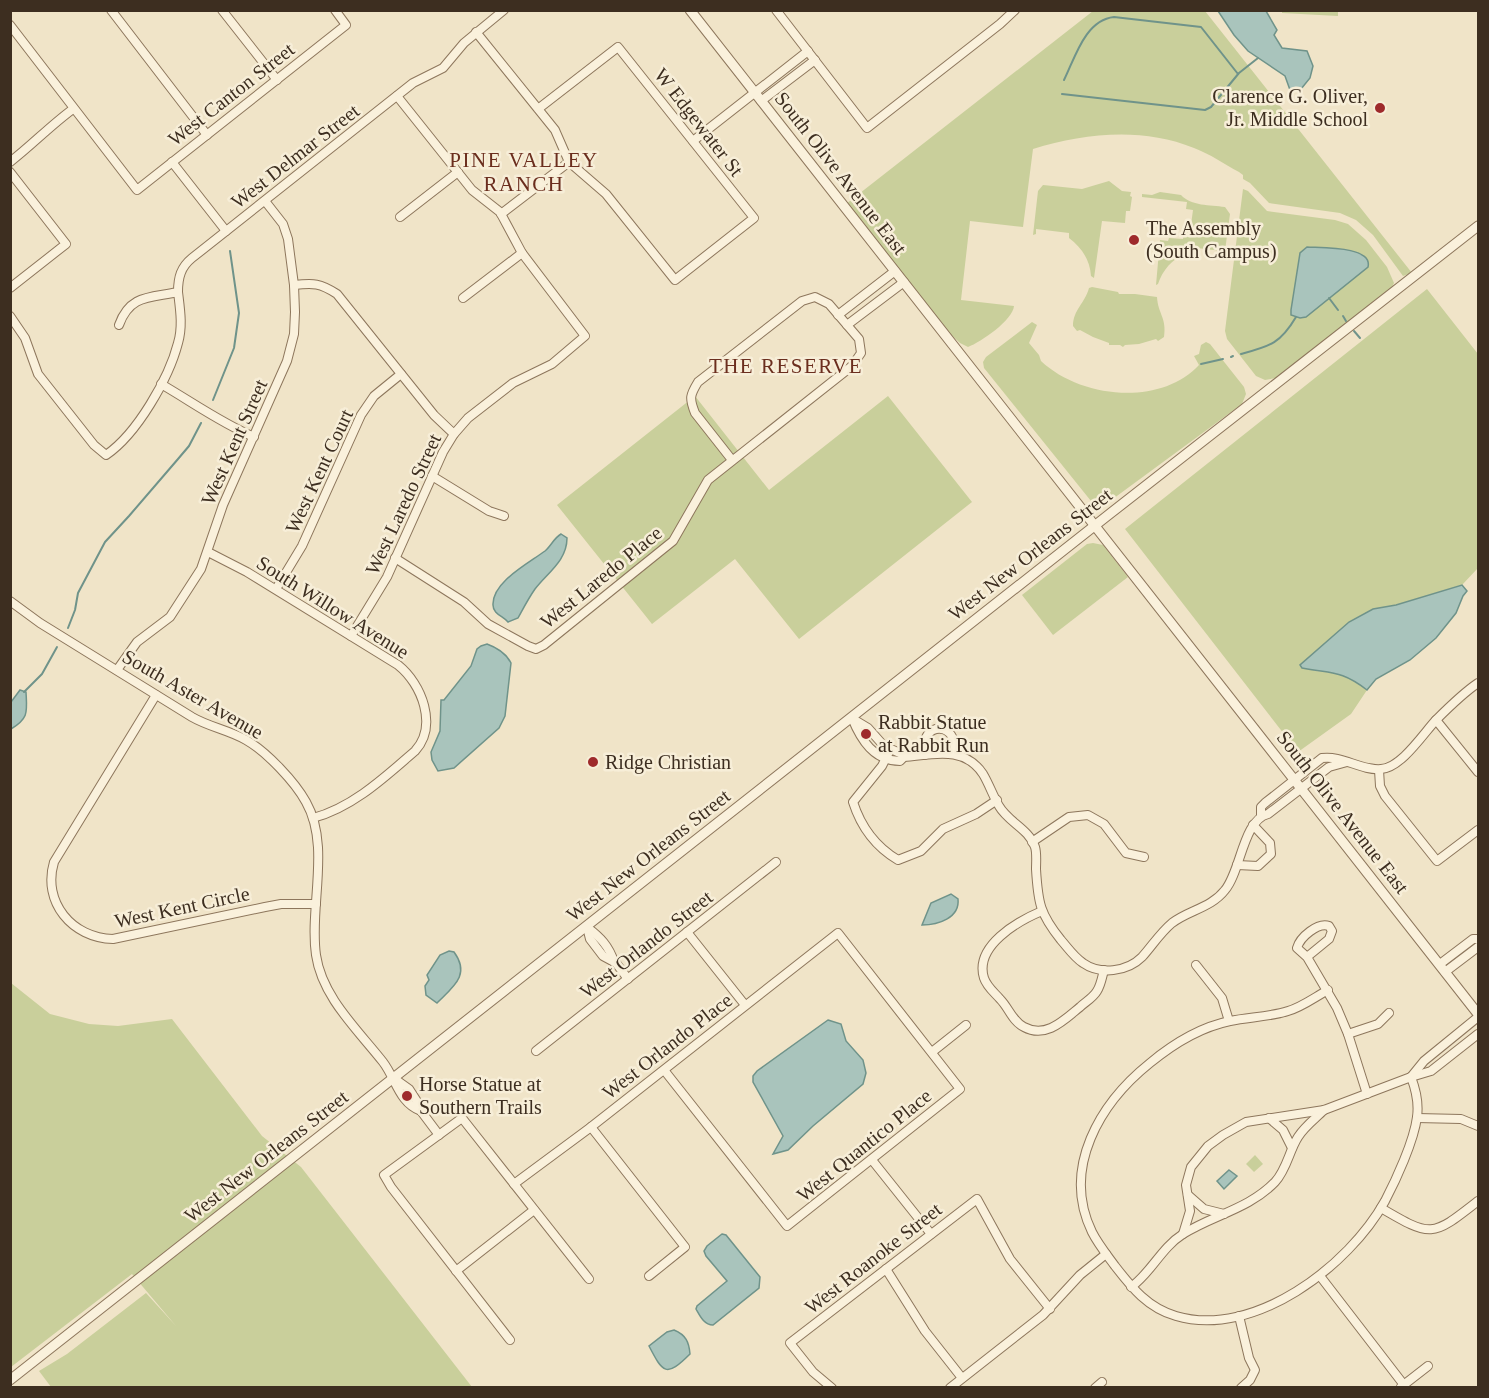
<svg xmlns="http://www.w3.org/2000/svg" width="1489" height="1398" font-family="Georgia,serif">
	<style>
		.green { fill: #c9cf9b }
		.water { fill: #a9c4bc; stroke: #6f938a; stroke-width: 1.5 }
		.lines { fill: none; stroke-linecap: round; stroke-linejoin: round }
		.stream { stroke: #6f938a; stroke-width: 2 }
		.minor-casing { stroke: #8d765c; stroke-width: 10 }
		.tertiary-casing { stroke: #8d765c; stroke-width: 11 }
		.minor { stroke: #faf1dc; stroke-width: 8 }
		.tertiary { stroke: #faf1dc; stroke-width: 9 }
		.poi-dot { fill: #9e2a2b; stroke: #f7eed8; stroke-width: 2 }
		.labels { text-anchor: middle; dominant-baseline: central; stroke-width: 5; stroke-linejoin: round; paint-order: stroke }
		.street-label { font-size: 20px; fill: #3d2e20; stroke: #f7eed8 }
		.poi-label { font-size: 20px; fill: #3d2e20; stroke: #f7eed8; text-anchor: start }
		.neighbourhood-label { font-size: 21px; letter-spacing: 1.5px; fill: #6b2e1e; stroke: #f7eed8 }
	</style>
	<rect width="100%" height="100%" fill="#f0e4c8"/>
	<!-- green -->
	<g class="green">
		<polygon points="1282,10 1338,10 1338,16 1282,13"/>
		<path d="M1093,11H1205L1412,273L1403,276L1373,235L1356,220L1340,213L1269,203L1250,183L1243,179V175L1239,172C1224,164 1210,154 1194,148C1142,127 1085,133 1033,149L1023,227L970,221L961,300L1014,306C1013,320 981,342 968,347L960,343L946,330L846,204Z"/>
		<path d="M1109,181L1122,191L1131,192L1130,196L1132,197L1130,211H1126L1125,223L1102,221L1094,278L1091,276C1090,260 1082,248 1069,238V233L1036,229V234L1033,235L1038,191L1043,185L1082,189Z"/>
		<polygon points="1243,189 1248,191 1267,211 1335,220 1348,224 1366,240 1387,267 1394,283 1391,289 1276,378 1265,380 1256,376 1227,339 1225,331"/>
		<path d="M1160,192L1181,195C1191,206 1210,205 1225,207L1230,214L1224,258L1222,257V251L1189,247L1188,253C1174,257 1163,269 1158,284L1156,285L1160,240L1168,241L1169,238L1183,239L1184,232H1190L1193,210L1186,209L1187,202L1142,197V194L1152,195Z"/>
		<path d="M1092,287L1118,292L1119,294H1135L1157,297C1158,314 1167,318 1164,337L1158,341L1156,339L1139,344L1125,345L1123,347L1120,345H1109V343L1093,337L1080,330L1077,331L1073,326C1073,310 1085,303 1089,288Z"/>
		<path d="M1427,289L1478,354V568L1462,585L1396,605L1373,609L1349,622L1314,671C1335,671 1350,676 1367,690L1351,714L1298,752L1125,529Z"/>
		<path d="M1032,322L1037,325L1029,343L1039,355L1041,361C1080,398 1160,407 1199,365L1194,356L1199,354L1201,345L1206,342L1210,344L1244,387L1246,394L1242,404L1106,504L1095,506L984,368L983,362L986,357Z"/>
		<polygon points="695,396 769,490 888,396 972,502 799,639 735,559 652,624 557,505"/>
		<polygon points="1093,543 1103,545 1128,577 1053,635 1022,595 1087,544"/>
		<polygon points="11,983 50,1014 89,1024 118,1026 172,1019 262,1136 301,1167 472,1387 51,1387 39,1371 67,1354 146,1293 176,1326 132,1274 11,1367"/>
		<polygon points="1255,1155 1263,1164 1254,1172 1246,1164"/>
	</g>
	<!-- water -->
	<g class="water">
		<polygon points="1218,11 1266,11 1277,30 1274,35 1282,48 1307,51 1313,66 1310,78 1301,89 1290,90 1285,76 1248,51 1234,35"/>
		<path d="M1307,247C1321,248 1373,246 1368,267L1306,317L1300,318L1291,315V310L1300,253Z"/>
		<path d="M561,534L567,538C567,561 547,573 535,589C528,599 523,609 518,618L508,622C503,616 493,614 493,605C492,582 529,563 545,551C551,546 554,538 561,534Z"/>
		<path d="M1462,585L1467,591L1463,596L1456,613L1436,638L1410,660L1376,679L1367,690C1341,670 1332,674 1302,668L1300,665L1349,622L1373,609L1396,605Z"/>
		<path d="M487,644C498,648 506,653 511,663L505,716L499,728L454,768L438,771L432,760L431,752L440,731L441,700H444L471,666L477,649L481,646Z"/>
		<path d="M20,690L26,692C27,712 29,718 11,729V702Z"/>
		<path d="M951,894L958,899C960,918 938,925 922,925L931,903Z"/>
		<path d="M449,951L454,952C471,975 453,987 437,1003L426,995L425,986L429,980L427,975L440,955Z"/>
		<polygon points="828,1020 841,1024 846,1041 863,1060 866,1073 863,1084 813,1126 788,1150 773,1154 783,1136 753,1082 753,1076 757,1071"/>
		<polygon points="1229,1170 1237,1176 1224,1189 1217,1181"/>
		<path d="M722,1234L726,1235L760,1277L759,1288L713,1325C704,1325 700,1316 696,1309L697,1306L727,1281L706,1256L704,1251L707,1246Z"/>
		<path d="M674,1330C686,1335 689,1342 690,1354C666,1378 663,1373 649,1346L667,1332Z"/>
	</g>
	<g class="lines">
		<!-- stream -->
		<g class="stream">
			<path d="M1064,80C1075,58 1085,20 1114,17L1201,27L1238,74"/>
			<polyline points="1062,94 1205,110 1211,107 1239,73 1258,58"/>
			<polyline points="1329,298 1338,310"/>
			<polyline points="1343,316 1346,321"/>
			<polyline points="1354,331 1360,338"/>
			<path d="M1241,354C1270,346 1280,344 1296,317"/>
			<polyline points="1231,357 1233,356"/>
			<polyline points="1201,364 1223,359"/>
			<polyline points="213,400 234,348 239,313 230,251"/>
			<polyline points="68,628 75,610 78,593 105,542 129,516 178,459 189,446 201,423"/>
			<polyline points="24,692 42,674 57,647"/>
		</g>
		<!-- minor casing -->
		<g class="minor-casing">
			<g id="minor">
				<polyline points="111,10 207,135"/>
				<polyline points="222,10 277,80"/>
				<polyline points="776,10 867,128 1000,24 1015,10"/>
				<polyline points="10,25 137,190 346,25 335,10"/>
				<polyline points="476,32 555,130 569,162 606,194 675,280 754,218 618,47 538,109"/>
				<polyline points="761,101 815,60"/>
				<polyline points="693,141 808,51"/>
				<path d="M10,162C32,145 51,125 73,109"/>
				<polyline points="172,162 226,231"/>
				<polyline points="10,172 66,244 10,288"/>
				<polyline points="501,214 569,162"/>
				<polyline points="400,217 458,172"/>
				<path d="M294,285C314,283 320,283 337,294L434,415L454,434"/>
				<polyline points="463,298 522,253"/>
				<polyline points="838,315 895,271"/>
				<path d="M10,316L25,338L38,374L94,445L106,455C137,434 169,378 178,343C183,326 180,309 178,292"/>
				<path d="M119,325C130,294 151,298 178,292C178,277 181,267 192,258L413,83L443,68L464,43L504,10"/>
				<polyline points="847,325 904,282"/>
				<path d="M161,384C192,402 221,423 254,437"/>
				<polyline points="432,476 489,511 504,516"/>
				<path d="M208,552L247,572L398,665C422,684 438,726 415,751C385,777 352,808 313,818"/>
				<path d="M395,558L464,602L488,624L528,646L536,649L544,645L673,541L708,480L852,366L861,353L859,339L829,304L815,297L802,301L698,382C690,395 689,398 695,413L732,460"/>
				<polyline points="276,589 302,546 361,415 374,396 401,374"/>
				<path d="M10,601L40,623L192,717C209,727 229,730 246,740C267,752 295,782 306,802C331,846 309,907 316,955C322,997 358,1030 383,1062C396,1079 399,1103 421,1111"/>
				<polyline points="351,636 387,577 443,452 454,434 468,418 513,383 552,364 585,336 522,253 500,212 472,190 397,96"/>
				<polyline points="117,670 137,642 170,617 201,569 223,505 287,361 294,334 295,312 294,285 288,239 283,224 265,201"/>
				<path d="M156,695L54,862C42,902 72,938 113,939L265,907L281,904H316"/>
				<path d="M852,718C861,740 874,761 900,761L904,757C932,755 964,745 983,774C989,784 993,796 999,806C1008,822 1029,829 1035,847C1037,853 1036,863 1036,869C1038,903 1040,914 1061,940C1068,948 1074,957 1083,963C1100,975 1127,972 1142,957C1152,946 1160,933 1172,923C1189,910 1211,908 1225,890C1241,871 1243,820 1268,814L1329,767L1347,762"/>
				<polyline points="853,719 868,728 884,746 902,754 904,757"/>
				<polyline points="1436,720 1478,772"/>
				<path d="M890,750L882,766L853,802C861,827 876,847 898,860L921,851L943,829L976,814L997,800"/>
				<path d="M925,755C925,750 923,744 925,740C931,721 959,726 954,754"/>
				<polyline points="1379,770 1380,786 1385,796 1437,861 1478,830"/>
				<path d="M1261,815V807L1265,803L1322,758C1342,755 1361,771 1381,769C1401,768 1423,734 1436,720C1449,707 1463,693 1478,683"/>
				<polyline points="1032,842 1069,817 1088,815 1104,824 1126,853 1144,857"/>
				<polyline points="1237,865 1258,866 1271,854 1270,843 1253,825"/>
				<path d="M1042,911C1018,921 974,946 984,978C987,987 994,992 1000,999C1009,1008 1012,1021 1024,1027C1046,1039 1064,1020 1080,1007C1085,1002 1093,998 1097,991C1101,985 1102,977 1104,970"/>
				<polyline points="587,927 590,939 603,956 616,963 628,979"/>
				<path d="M588,928C600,937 609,946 614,962"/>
				<polyline points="687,932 745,1005"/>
				<path d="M1307,957L1329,939L1332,931L1329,926C1318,922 1300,937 1297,948L1307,957L1337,1008L1348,1034L1367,1094"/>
				<polyline points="1440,964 1473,939 1478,939"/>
				<polyline points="1196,965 1222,998 1229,1021"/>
				<polyline points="1445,972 1478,947"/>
				<path d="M1328,990C1315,997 1302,1007 1288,1011C1269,1017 1249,1017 1230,1021C1201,1027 1173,1044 1150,1063C1100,1103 1061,1168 1092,1232C1098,1244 1107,1255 1115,1266C1132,1288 1148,1308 1176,1316C1254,1339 1349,1266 1385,1201C1396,1180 1414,1141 1417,1117C1419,1103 1416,1090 1411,1077"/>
				<polyline points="1348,1034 1378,1024 1389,1013"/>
				<polyline points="536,1051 776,862"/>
				<polyline points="932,1052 966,1025"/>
				<polyline points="1411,1077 1424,1061 1478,1017"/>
				<polyline points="395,1079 409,1089 418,1103 421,1111 439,1135"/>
				<polyline points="1269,1118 1283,1130 1292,1148"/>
				<polyline points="1417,1118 1461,1119 1478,1126"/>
				<polyline points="591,1127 685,1247 649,1276"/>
				<polyline points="872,1160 931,1234"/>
				<polyline points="514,1184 591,1127 838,933 960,1089 787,1226 664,1070"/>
				<polyline points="1188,1195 1204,1209 1224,1214"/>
				<path d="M1381,1208C1432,1238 1432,1237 1478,1201"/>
				<polyline points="1183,1234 1190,1211 1186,1185 1191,1167 1208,1146 1223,1135 1246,1122 1324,1110 1411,1077 1431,1071 1478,1034"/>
				<polyline points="886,1269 925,1331 962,1378"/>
				<polyline points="456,1271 534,1210"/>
				<polyline points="1320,1276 1404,1385"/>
				<path d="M1131,1287C1151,1273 1161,1248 1183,1234C1213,1215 1249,1209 1275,1182C1287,1169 1289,1151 1298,1137C1305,1126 1315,1119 1324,1110"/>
				<polyline points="1239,1316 1249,1358 1255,1370 1250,1380 1241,1388"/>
				<polyline points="510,1340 391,1187 384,1175 462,1118 589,1279"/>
				<polyline points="1401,1387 1428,1366"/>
				<polyline points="832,1388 813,1372 790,1343 977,1199 1010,1259 1050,1309"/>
				<polyline points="950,1388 1043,1315 1080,1275 1106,1254"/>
				<polyline points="1095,1388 1102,1382"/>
			</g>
		</g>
		<!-- tertiary casing -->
		<g class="tertiary-casing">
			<g id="tertiary">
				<polyline points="690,10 1478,1014"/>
				<polyline points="10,1380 1107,516 1478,226"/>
			</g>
		</g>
		<!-- minor -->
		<use href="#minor" class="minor"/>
		<!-- tertiary -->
		<use href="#tertiary" class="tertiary"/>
	</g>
	<!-- markers -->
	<g class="poi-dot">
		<circle cx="1380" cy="108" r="6"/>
		<circle cx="1134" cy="240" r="6"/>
		<circle cx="866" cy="734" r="6"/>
		<circle cx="593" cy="762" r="6"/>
		<circle cx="407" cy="1096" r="6"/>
	</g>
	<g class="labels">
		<!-- street labels -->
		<g class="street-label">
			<text transform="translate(231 94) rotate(-38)">West Canton Street</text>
			<text transform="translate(699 122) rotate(52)">W Edgewater St</text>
			<text transform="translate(295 156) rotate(-38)">West Delmar Street</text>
			<text transform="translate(841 173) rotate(52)">South Olive Avenue East</text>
			<text transform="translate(234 442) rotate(-66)">West Kent Street</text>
			<text transform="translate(319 471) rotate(-65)">West Kent Court</text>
			<text transform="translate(403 504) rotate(-65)">West Laredo Street</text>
			<text transform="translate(1030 554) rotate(-38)">West New Orleans Street</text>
			<text transform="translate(601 577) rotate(-39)">West Laredo Place</text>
			<text transform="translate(333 607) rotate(32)">South Willow Avenue</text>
			<text transform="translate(193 694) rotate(30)">South Aster Avenue</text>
			<text transform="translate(1343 812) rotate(52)">South Olive Avenue East</text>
			<text transform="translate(648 855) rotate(-38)">West New Orleans Street</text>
			<text transform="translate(182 907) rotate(-12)">West Kent Circle</text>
			<text transform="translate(646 944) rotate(-38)">West Orlando Street</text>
			<text transform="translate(667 1046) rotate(-38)">West Orlando Place</text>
			<text transform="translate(864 1145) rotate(-39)">West Quantico Place</text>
			<text transform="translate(266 1156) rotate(-38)">West New Orleans Street</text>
			<text transform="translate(873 1258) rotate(-38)">West Roanoke Street</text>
		</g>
		<!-- poi labels -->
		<g class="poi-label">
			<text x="1368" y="96" text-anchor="end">Clarence G. Oliver,<tspan x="1368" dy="23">Jr. Middle School</tspan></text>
			<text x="1146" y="228">The Assembly<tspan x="1146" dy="23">(South Campus)</tspan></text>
			<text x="878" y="722">Rabbit Statue<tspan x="878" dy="23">at Rabbit Run</tspan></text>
			<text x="605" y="762">Ridge Christian</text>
			<text x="419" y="1084">Horse Statue at<tspan x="419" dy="23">Southern Trails</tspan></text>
		</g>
		<!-- neighbourhood labels -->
		<g class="neighbourhood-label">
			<text x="524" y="160">PINE VALLEY<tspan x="524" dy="24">RANCH</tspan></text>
			<text x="786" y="366">THE RESERVE</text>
		</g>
	</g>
	<!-- border -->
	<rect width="1489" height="1398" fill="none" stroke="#3d2e20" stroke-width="24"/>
</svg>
